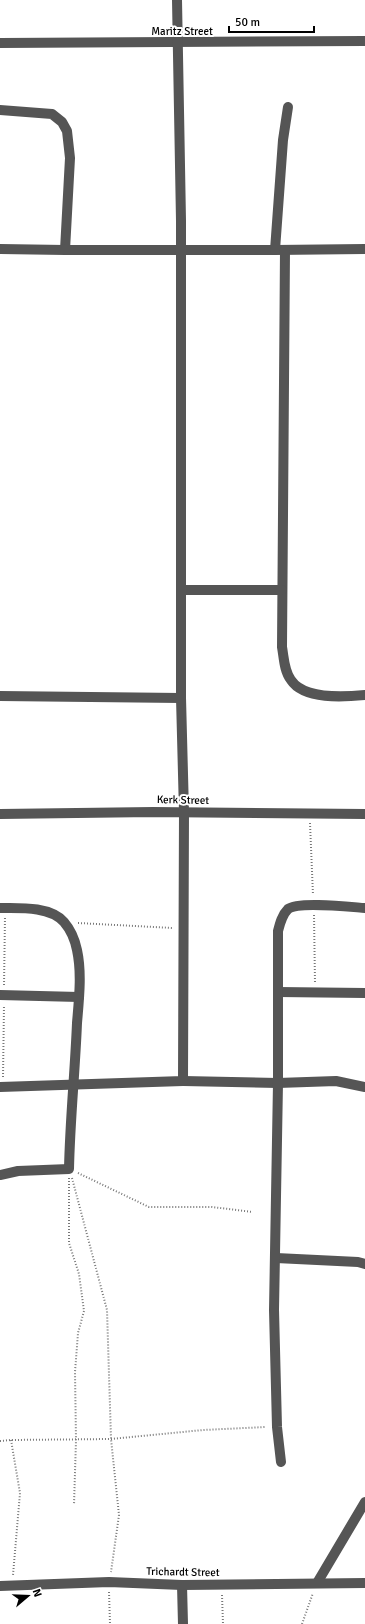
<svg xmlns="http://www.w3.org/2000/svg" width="365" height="1624" font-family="Signika,sans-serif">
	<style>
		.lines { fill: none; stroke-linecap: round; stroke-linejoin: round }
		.path { stroke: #777; stroke-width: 2; stroke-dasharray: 1 2; stroke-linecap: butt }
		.minor { stroke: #555; stroke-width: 10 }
		.labels { text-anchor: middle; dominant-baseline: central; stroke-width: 4; stroke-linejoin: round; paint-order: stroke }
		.street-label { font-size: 11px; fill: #000; stroke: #fff }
	</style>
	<rect width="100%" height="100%" fill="#fff"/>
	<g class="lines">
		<!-- path -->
		<g class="path">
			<polyline points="310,823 313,895"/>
			<polyline points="314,915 315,983"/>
			<polyline points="78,923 173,928"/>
			<polyline points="4,985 5,917"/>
			<polyline points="3,1077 4,1005"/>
			<polyline points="78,1173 149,1207 212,1207 253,1212"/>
			<polyline points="69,1178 69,1243 79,1274 84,1311 78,1333 75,1372 76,1440 74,1505"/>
			<polyline points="72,1178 107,1310 111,1439 119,1515 111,1572"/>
			<polyline points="11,1440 20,1493 13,1575"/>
			<polyline points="0,1441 11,1440 111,1439 203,1430 266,1427"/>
			<polyline points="109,1592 110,1624"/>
			<polyline points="222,1595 223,1624"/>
			<polyline points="302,1624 313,1593"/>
		</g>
		<!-- minor -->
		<g class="minor">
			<polyline points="0,43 365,41"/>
			<polyline points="0,110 52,114 62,122 67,131 70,158 65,250"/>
			<polyline points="0,249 65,250 275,250 365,249"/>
			<polyline points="275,250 283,140 288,107"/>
			<path d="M285,250L282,647C284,658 284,671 291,680C304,700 344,697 365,695"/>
			<polyline points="182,590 282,590"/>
			<polyline points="0,696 181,698"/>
			<polyline points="0,814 153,812 365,814"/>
			<path d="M0,908C19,908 50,906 64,922C70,929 75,940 77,950C82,973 79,999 77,1023C75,1072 70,1120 69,1169L18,1171L0,1175"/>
			<polyline points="278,992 365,993"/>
			<polyline points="0,995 79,997"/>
			<polyline points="183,1081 278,1083 336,1081 365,1087"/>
			<polyline points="0,1087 183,1081 184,812 181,698 181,221 177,0"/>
			<polyline points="276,1258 358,1262 365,1264"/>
			<path d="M281,1462L277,1427L274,1310L278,1083V931C280,923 282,915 288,909C298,901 351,907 365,908"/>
			<polyline points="317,1583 365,1502"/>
			<polyline points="182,1585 183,1624"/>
			<polyline points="0,1586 109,1582 182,1585 365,1583"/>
		</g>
	</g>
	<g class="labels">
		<!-- street labels -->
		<g class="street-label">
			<text x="182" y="31">Maritz Street</text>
			<text transform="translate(183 800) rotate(1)">Kerk Street</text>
			<text transform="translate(183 1572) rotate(1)">Trichardt Street</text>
		</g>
	</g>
	<!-- north arrow -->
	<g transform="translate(28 1596) rotate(71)" stroke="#ffffff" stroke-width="3" paint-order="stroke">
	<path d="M0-3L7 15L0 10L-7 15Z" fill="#000000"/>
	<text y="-6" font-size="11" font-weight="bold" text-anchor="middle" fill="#000000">N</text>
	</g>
	<!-- scale -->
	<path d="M229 26v6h85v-6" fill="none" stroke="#000000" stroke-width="2"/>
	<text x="235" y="26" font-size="12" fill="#000000" stroke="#ffffff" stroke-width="3" paint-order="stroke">50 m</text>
</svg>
